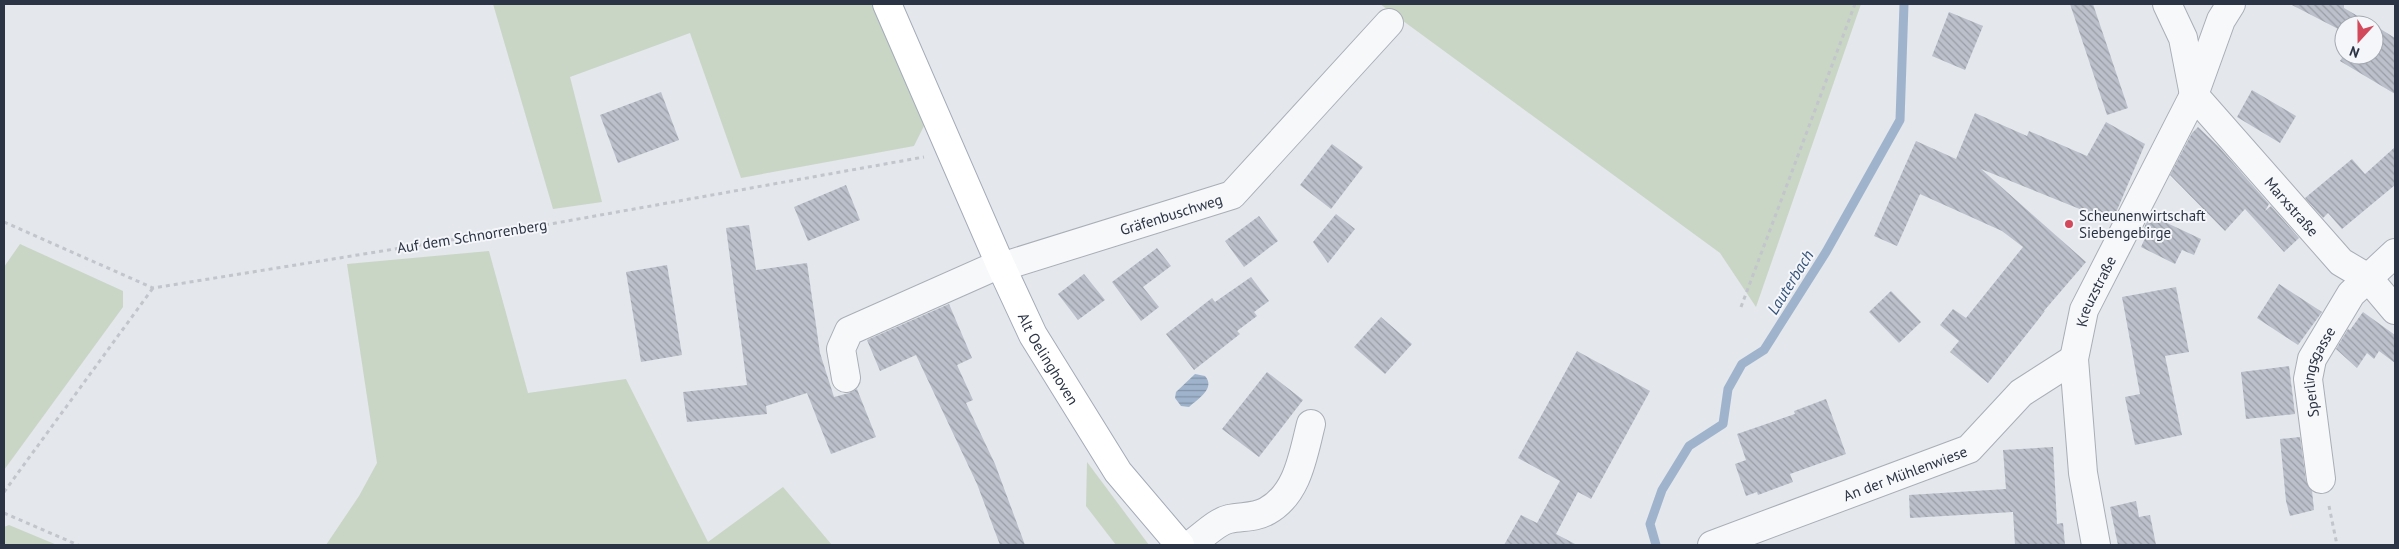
<svg xmlns="http://www.w3.org/2000/svg" width="2399" height="549" font-family="'PT Sans',sans-serif">
	<style>
		.green { fill: #c9d6c5 }
		.water { fill: url(#water-rules) }
		.lines { fill: none; stroke-linecap: round; stroke-linejoin: round }
		.stream { stroke: #9fb4cc; stroke-width: 9 }
		.building { fill: url(#building-back-hatch) }
		.minor-casing { stroke: #a9aeb7; stroke-width: 30 }
		.major-casing { stroke: #a3abb8; stroke-width: 30 }
		.path { stroke: #c2c5cb; stroke-width: 3; stroke-dasharray: 4 4; stroke-linecap: butt }
		.minor { stroke: #f7f8fa; stroke-width: 28 }
		.major { stroke: #fff; stroke-width: 28 }
		.poi-dot { fill: #d1495b; stroke: #f4f6f9; stroke-width: 2 }
		.labels { text-anchor: middle; dominant-baseline: central; stroke-width: 4; stroke-linejoin: round; paint-order: stroke }
		.street-label { font-size: 15px; fill: #2b3445; stroke: #f4f6f9 }
		.poi-label { font-size: 15px; fill: #2b3445; stroke: #f4f6f9; text-anchor: start }
		.water-label { font-size: 16px; font-style: italic; fill: #34527a; stroke: #f4f6f9 }
	</style>
	<defs>
		<pattern id="water-rules" width="6" height="5" patternUnits="userSpaceOnUse" patternTransform="scale(1.25)"><rect width="6" height="5" fill="#9fb4cc"/><path d="M0 2.5h6" fill="none" stroke="#8293a7"/></pattern>
		<pattern id="building-back-hatch" width="6" height="6" patternUnits="userSpaceOnUse" patternTransform="scale(1.25)"><rect width="6" height="6" fill="#bbc0ca"/><path d="M-1 5l2 2M0 0l6 6M5-1l2 2" fill="none" stroke="#989da6"/></pattern>
	</defs>
	<rect width="100%" height="100%" fill="#e4e7ec"/>
	<!-- green -->
	<g class="green">
		<polygon points="493,4 873,4 925,124 914,146 741,178 690,33 570,77 602,202 553,209"/>
		<polygon points="1380,4 1861,4 1756,307 1720,253"/>
		<polygon points="20,244 123,291 123,307 4,470 4,267"/>
		<polygon points="489,251 528,393 626,379 708,542 783,487 832,545 326,545 359,496 377,463 347,264"/>
		<polygon points="1087,462 1149,545 1116,545 1086,506"/>
		<polygon points="9,525 57,545 4,545 4,527"/>
	</g>
	<!-- water -->
	<path class="water" d="M1195,374L1205,376C1216,388 1198,399 1189,407L1181,406L1175,398L1176,392Z"/>
	<g class="lines">
		<!-- stream -->
		<polyline class="stream" points="1656,545 1650,524 1662,490 1689,446 1723,424 1728,389 1742,364 1764,350 1826,252 1900,120 1904,4"/>
	</g>
	<!-- building -->
	<g class="building">
		<polygon points="2070,4 2093,4 2128,108 2107,115"/>
		<polygon points="2290,4 2344,4 2344,8 2373,25 2344,25 2344,32"/>
		<polygon points="1949,12 1983,26 1965,70 1932,56"/>
		<polygon points="2374,25 2395,38 2395,94 2340,61 2344,55 2374,55"/>
		<polygon points="2252,90 2296,116 2280,143 2237,117"/>
		<polygon points="661,92 679,140 618,163 600,115"/>
		<polygon points="1975,113 2027,136 2029,131 2087,156 2106,122 2145,144 2112,222 1981,169 2086,262 2043,312 2045,311 1988,383 1950,352 1959,341 1940,325 1953,309 1966,318 2023,247 2002,231 1920,194 1897,246 1874,236 1916,141 1956,159"/>
		<polygon points="2198,127 2219,147 2269,204 2265,211 2271,206 2299,238 2284,252 2245,209 2225,231 2170,175 2192,133"/>
		<polygon points="1332,144 1363,167 1331,209 1300,185"/>
		<polygon points="2395,147 2395,185 2342,229 2328,213 2323,218 2305,198 2352,159 2365,174"/>
		<polygon points="846,185 860,220 808,241 794,207"/>
		<polygon points="1336,214 1355,229 1328,263 1313,242"/>
		<polygon points="2150,215 2201,239 2194,255 2182,250 2175,264 2141,247 2146,236 2141,234"/>
		<polygon points="1259,216 1278,241 1244,267 1225,241"/>
		<polygon points="749,225 756,270 807,263 820,353 834,397 849,393 857,389 876,437 831,454 807,393 766,406 767,414 687,422 683,392 747,385 726,228"/>
		<polygon points="1157,248 1171,266 1143,287 1159,307 1141,321 1112,282"/>
		<polygon points="667,265 682,355 641,362 626,272"/>
		<polygon points="1084,274 1105,300 1078,320 1058,294"/>
		<polygon points="1251,277 1269,301 1254,312 1257,316 1237,331 1240,334 1194,370 1166,334 1212,298 1215,302"/>
		<polygon points="2279,284 2322,312 2298,345 2257,318"/>
		<polygon points="2176,287 2189,352 2165,356 2182,435 2135,445 2125,397 2140,394 2122,297"/>
		<polygon points="1891,291 1921,322 1899,343 1869,312"/>
		<polygon points="949,304 972,358 957,365 973,400 966,403 995,464 1025,545 1000,545 977,484 916,355 880,371 867,340"/>
		<polygon points="2363,312 2395,335 2395,363 2379,351 2374,359 2367,353 2357,368 2336,349 2348,329 2350,330"/>
		<polygon points="1381,317 1412,344 1385,374 1354,347"/>
		<polygon points="1577,351 1650,391 1591,499 1578,492 1556,534 1577,545 1504,545 1521,515 1537,523 1560,481 1518,458"/>
		<polygon points="2289,366 2295,414 2246,419 2241,372"/>
		<polygon points="1267,372 1303,400 1259,457 1222,429"/>
		<polygon points="1826,399 1846,454 1790,474 1793,482 1758,495 1757,492 1746,496 1735,464 1746,460 1737,434 1795,414 1794,411"/>
		<polygon points="2300,437 2306,481 2312,491 2314,510 2290,516 2286,501 2280,439"/>
		<polygon points="2053,447 2057,524 2063,523 2065,545 2015,545 2013,512 1910,518 1909,495 2006,489 2003,450"/>
		<polygon points="2136,501 2139,517 2150,515 2156,545 2118,545 2110,507"/>
	</g>
	<g class="lines">
		<!-- minor casing -->
		<g class="minor-casing">
			<g id="minor">
				<path id="s1" d="M2167,4L2183,38L2194,95L2341,262L2368,278L2395,310"/>
				<path id="s2" d="M1001,267L1232,195L1389,23"/>
				<polyline points="846,378 841,349 849,331 1000,264"/>
				<path id="s3" d="M2321,479L2308,379L2312,359L2351,294L2395,253"/>
				<path d="M1190,545C1201,538 1216,522 1229,519C1242,516 1255,518 1267,511C1298,494 1303,455 1311,424"/>
				<path id="s4" d="M1712,545L1969,449L2021,393L2074,359"/>
				<path id="s5" d="M2096,545L2083,473L2074,359L2084,310L2194,95L2221,20L2231,4"/>
			</g>
		</g>
		<!-- major casing -->
		<g class="major-casing">
			<g id="major">
				<path id="s6" d="M887,4L1000,264L1033,335L1118,472L1180,545"/>
			</g>
		</g>
		<!-- path -->
		<g class="path">
			<polyline points="4,222 153,288 556,223 924,157"/>
			<polyline points="1741,307 1855,4"/>
			<polyline points="4,492 153,288"/>
			<polyline points="2329,506 2337,545"/>
			<polyline points="4,513 78,545"/>
		</g>
		<!-- minor -->
		<use href="#minor" class="minor"/>
		<!-- major -->
		<use href="#major" class="major"/>
	</g>
	<!-- markers -->
	<circle class="poi-dot" cx="2069" cy="224" r="5"/>
	<g class="labels">
		<!-- street labels -->
		<g class="street-label">
			<text stroke="none"><textPath href="#s1" startOffset="244">Marxstraße</textPath></text>
			<text stroke="none"><textPath href="#s2" startOffset="178">Gräfenbuschweg</textPath></text>
			<text transform="translate(472 236) rotate(-9)">Auf dem Schnorrenberg</text>
			<text stroke="none"><textPath href="#s5" startOffset="259">Kreuzstraße</textPath></text>
			<text stroke="none"><textPath href="#s6" startOffset="390">Alt Oelinghoven</textPath></text>
			<text stroke="none"><textPath href="#s3" startOffset="110">Sperlingsgasse</textPath></text>
			<text stroke="none"><textPath href="#s4" startOffset="206">An der Mühlenwiese</textPath></text>
		</g>
		<!-- poi labels -->
		<g class="poi-label">
			<text x="2079" y="215">Scheunenwirtschaft<tspan x="2079" dy="17">Siebengebirge</tspan></text>
		</g>
		<!-- water labels -->
		<g class="water-label">
			<text transform="translate(1790 282) rotate(-58)">Lauterbach</text>
		</g>
	</g>
	<!-- border -->
	<rect width="2399" height="549" fill="none" stroke="#2b3445" stroke-width="10"/>
	<!-- north arrow -->
	<g transform="translate(2359 40) rotate(201)"><circle r="24" fill="#f4f6f9" stroke="#a4a8b1"/>
	<path d="M0-4L9 19L0 12L-9 19Z" fill="#d1495b"/>
	<text y="-8" font-size="14" font-weight="bold" text-anchor="middle" fill="#2b3445">N</text>
	</g>
</svg>
